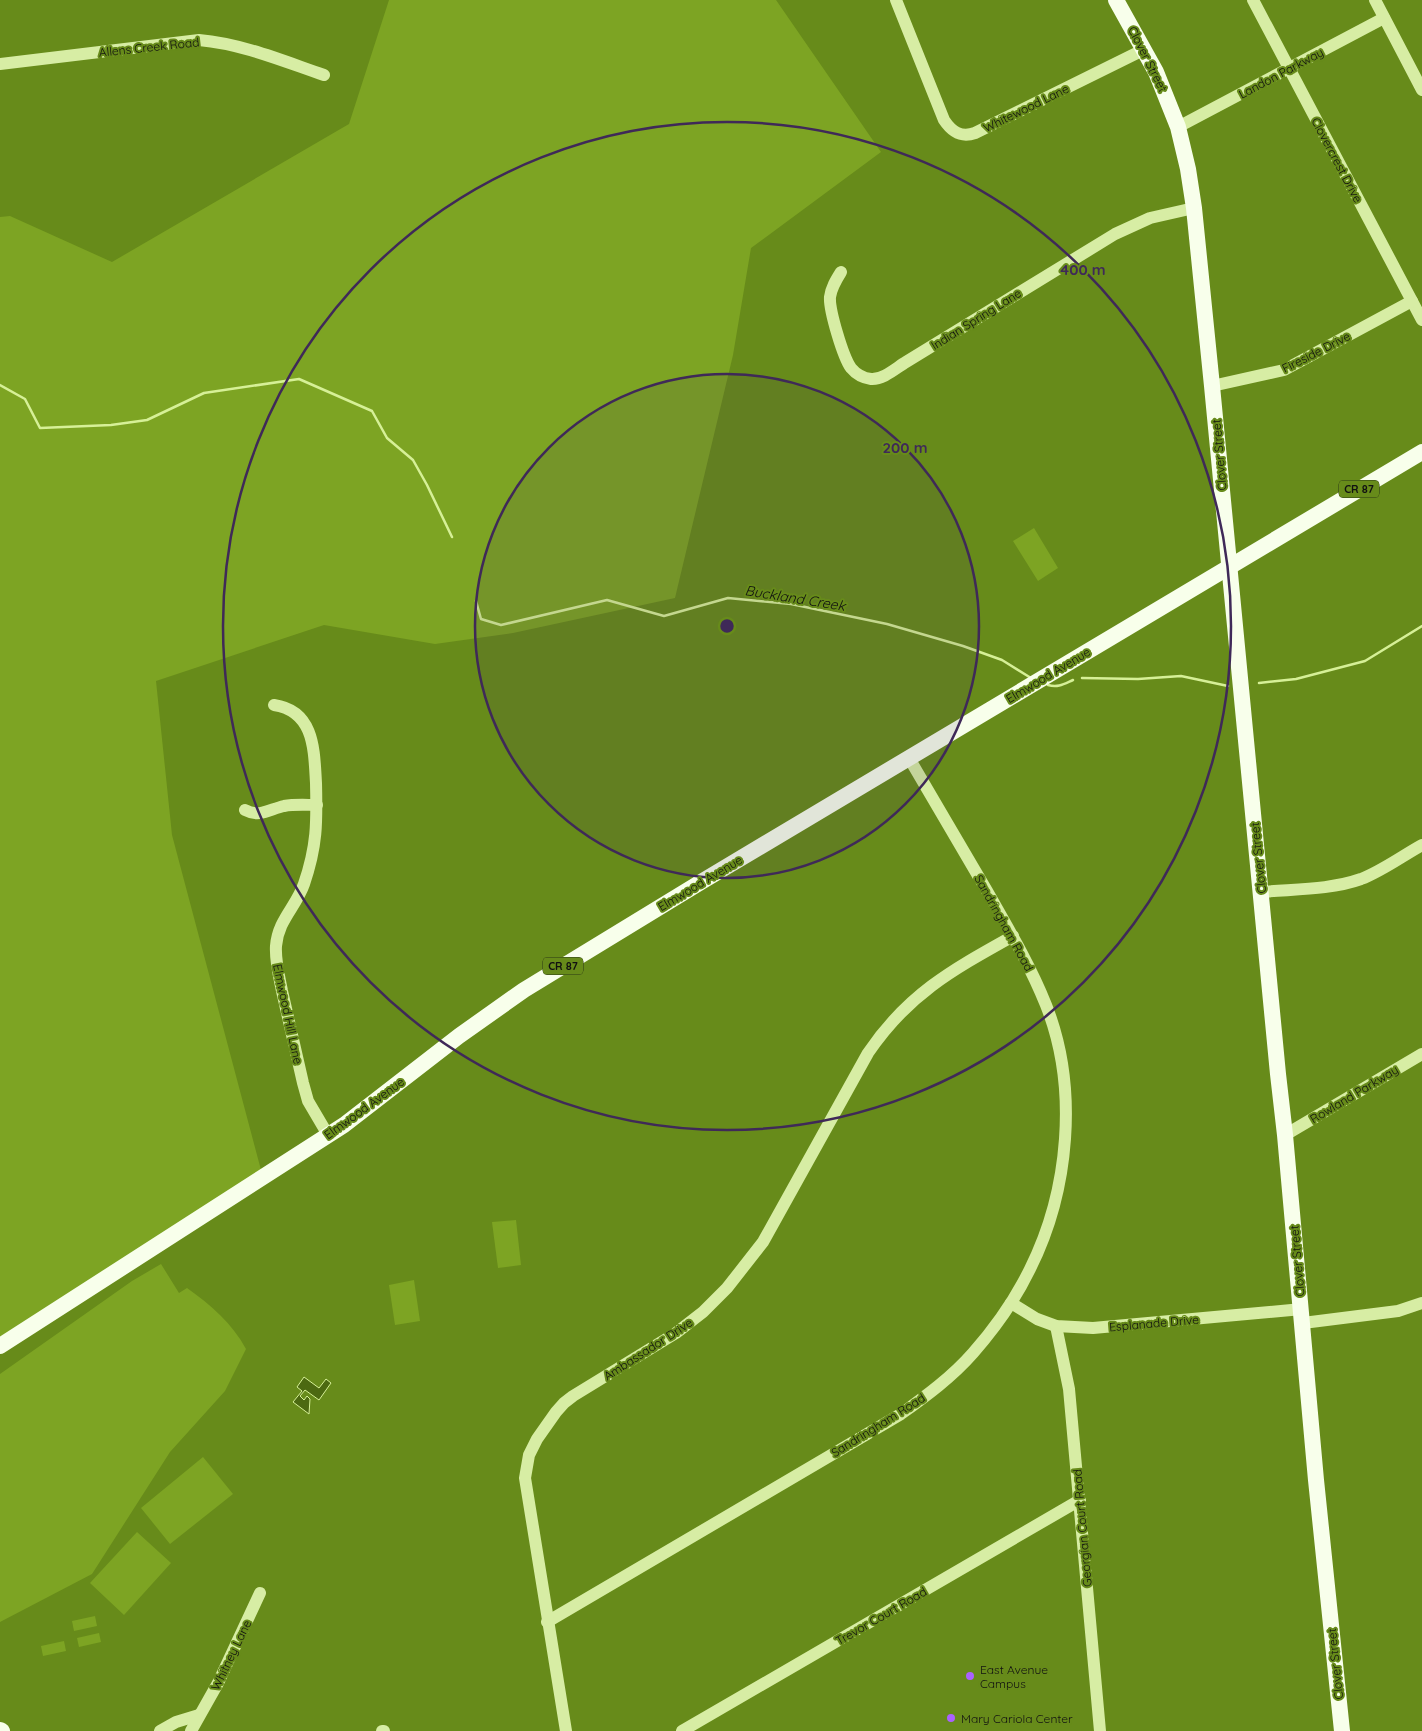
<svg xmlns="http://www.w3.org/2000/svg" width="1422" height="1731" font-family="Quicksand,sans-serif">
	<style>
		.green { fill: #7da423 }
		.water { fill: #4c6911; stroke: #d6f097 }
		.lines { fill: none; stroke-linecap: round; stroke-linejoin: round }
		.stream { stroke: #d6f097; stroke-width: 2.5 }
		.minor { stroke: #d7eda4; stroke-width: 12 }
		.major { stroke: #f8ffeb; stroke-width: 16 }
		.ring { fill: none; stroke: #3f2958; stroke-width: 2.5 }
		.poi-dot { fill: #aa61ff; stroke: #678b1a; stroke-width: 2 }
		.labels { text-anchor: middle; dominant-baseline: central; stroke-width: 4; stroke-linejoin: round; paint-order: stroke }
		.shield { fill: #678b1a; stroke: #2b3614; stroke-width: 1 }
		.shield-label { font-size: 11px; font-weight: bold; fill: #111 }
		.street-label { font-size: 12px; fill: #111; stroke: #678b1a }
		.poi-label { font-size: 12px; fill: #111; stroke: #678b1a; text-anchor: start }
		.water-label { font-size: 14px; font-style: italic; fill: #111; stroke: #678b1a }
		.centre { fill: #3f2958; stroke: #678b1a; stroke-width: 2.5 }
		.ring-label { font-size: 15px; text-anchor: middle; font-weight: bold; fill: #3f2958; stroke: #678b1a; stroke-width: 4; stroke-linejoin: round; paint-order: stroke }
	</style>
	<rect width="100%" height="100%" fill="#678b1a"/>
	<!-- green -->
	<g class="green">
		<polygon points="389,0 776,0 881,152 751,248 733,355 675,598 513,633 435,644 324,625 156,681 172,835 261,1170 0,1337 0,217 10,216 112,262 349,124"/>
		<polygon points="1034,528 1058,568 1038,581 1013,541"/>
		<polygon points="516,1220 521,1265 498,1268 492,1222"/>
		<path d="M161,1264L179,1293L187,1288C211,1305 232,1323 246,1349L225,1391L170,1452L92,1574L0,1622V1374L132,1281Z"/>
		<polygon points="414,1280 420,1321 395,1325 389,1285"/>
		<polygon points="203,1457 233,1494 170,1544 141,1508"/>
		<polygon points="137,1532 171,1563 124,1615 90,1583"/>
		<polygon points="95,1616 97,1626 74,1631 72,1621"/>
		<polygon points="99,1633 101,1642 79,1647 77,1638"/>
		<polygon points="64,1641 66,1651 43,1656 41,1646"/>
	</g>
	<!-- water -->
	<polygon class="water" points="304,1377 319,1388 326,1379 331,1383 319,1400 305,1390 300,1396 304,1400 307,1396 310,1399 309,1414 293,1402 302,1391 297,1387"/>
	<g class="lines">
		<!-- stream -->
		<g class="stream">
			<polyline points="0,385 25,399 40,428 111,425 147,420 204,393 299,379 372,411 387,438 413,460 427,485 452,537"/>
			<polyline points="476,601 481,619 501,625 607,600 664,616 728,598 791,604 887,624 963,646 1002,660 1031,678"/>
			<polyline points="1082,678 1138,679 1181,676 1228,686"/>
			<polyline points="1259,683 1296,679 1365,661 1422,626"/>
			<path d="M1048,685C1058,688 1064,684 1073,680"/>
		</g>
		<!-- minor -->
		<g class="minor">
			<path d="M896,0L944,120C952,132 961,138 975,133L1145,49"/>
			<polyline points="1253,0 1422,320"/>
			<polyline points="1375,0 1422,90"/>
			<path d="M0,64L199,40C243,44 283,61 324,75"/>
			<polyline points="1178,127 1384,18"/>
			<path d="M841,272C836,280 831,288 830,297C829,310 843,357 851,368C856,374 863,378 871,379C883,380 896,368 906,362L1115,234L1150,218L1194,208"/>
			<polyline points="1212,386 1284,370 1412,301"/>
			<path d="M274,705C315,711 314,751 316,783C317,823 317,846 304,884C296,907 278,920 276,946C275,960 279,976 282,991C289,1022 296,1052 303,1083L308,1101L328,1135"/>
			<path d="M245,810C260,818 270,809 284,806C295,804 306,805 317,805"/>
			<path d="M1262,892C1294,889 1330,890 1361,879C1382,871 1402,856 1422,845"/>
			<polyline points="1285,1135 1422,1054"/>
			<polyline points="1011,1303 1037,1319 1056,1326 1093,1328 1302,1309"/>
			<polyline points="1303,1323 1398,1311 1422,1303"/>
			<polyline points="1056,1326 1069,1389 1100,1731"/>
			<path d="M547,1622L901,1414C926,1396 952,1377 973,1353C995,1328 1015,1300 1030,1269C1069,1191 1079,1088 1046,1005C1030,965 1008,928 987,891C961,847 935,802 909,758"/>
			<polyline points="160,1731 176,1722 199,1715"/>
			<polyline points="191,1731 218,1683 260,1593"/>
			<polyline points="382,1731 384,1731"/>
			<path d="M566,1731L525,1478L529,1455L537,1439L556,1412L564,1403L573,1396L676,1333L703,1312L727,1288L763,1242L868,1053C908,994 952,970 1013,936"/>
			<polyline points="682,1731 1080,1500"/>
		</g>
		<!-- major -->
		<g class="major">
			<polyline points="1116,0 1156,72 1178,127 1188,169 1194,208 1212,386 1278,1074 1285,1135 1316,1480 1342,1731"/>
			<polyline points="0,1346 344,1125 459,1036 524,990 701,882 1422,452"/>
			<polyline points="0,1730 2,1731"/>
		</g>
	</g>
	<!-- distance rings -->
	<circle cx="727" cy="626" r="252" fill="#3f2958" fill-opacity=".12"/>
	<g class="ring">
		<circle cx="727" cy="626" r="252"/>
		<circle cx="727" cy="626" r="504"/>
	</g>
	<!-- markers -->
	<g class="poi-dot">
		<circle cx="970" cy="1676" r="5"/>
		<circle cx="951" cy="1718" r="5"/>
	</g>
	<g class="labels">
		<!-- shield labels -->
		<g class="shield">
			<rect x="1339" y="480.5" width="40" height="17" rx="4"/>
			<rect x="543" y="957.5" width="40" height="17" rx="4"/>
		</g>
		<g class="shield-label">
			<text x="1359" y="489">CR 87</text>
			<text x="563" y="966">CR 87</text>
		</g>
		<!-- street labels -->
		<g class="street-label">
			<text transform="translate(149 47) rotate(-6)">Allens Creek Road</text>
			<text transform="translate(1148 59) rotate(63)">Clover Street</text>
			<text transform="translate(1281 73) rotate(-28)">Landon Parkway</text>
			<text transform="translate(1026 108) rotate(-26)">Whitewood Lane</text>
			<text transform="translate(1337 160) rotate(62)">Clovercrest Drive</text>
			<text transform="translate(976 319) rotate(-32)">Indian Spring Lane</text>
			<text transform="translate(1316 352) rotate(-27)">Fireside Drive</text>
			<text transform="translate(1219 455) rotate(-95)">Clover Street</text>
			<text transform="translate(1048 675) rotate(-31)">Elmwood Avenue</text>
			<text transform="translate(1258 858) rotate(-96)">Clover Street</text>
			<text transform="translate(700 883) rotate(-31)">Elmwood Avenue</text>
			<text transform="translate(1004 923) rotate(61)">Sandringham Road</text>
			<text transform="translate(288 1014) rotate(78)">Elmwood Hill Lane</text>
			<text transform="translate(1354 1094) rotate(-31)">Rowland Parkway</text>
			<text transform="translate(364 1108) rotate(-36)">Elmwood Avenue</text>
			<text transform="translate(1297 1261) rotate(-95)">Clover Street</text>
			<text transform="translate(1154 1323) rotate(-5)">Esplanade Drive</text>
			<text transform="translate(648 1349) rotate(-33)">Ambassador Drive</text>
			<text transform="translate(878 1425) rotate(-32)">Sandringham Road</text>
			<text transform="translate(1082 1528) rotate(-95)">Georgian Court Road</text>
			<text transform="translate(881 1616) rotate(-30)">Trevor Court Road</text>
			<text transform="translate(231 1655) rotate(-64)">Whitney Lane</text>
			<text transform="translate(1335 1664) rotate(-96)">Clover Street</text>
		</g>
		<!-- poi labels -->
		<g class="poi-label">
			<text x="980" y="1669">East Avenue<tspan x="980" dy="14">Campus</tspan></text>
			<text x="961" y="1718">Mary Cariola Center</text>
		</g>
		<!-- water labels -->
		<g class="water-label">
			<text transform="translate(795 598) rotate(9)">Buckland Creek</text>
		</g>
	</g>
	<circle cx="727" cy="626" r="8" class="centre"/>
	<g class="ring-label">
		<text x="1083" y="275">400 m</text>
		<text x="905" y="453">200 m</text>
	</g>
</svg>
